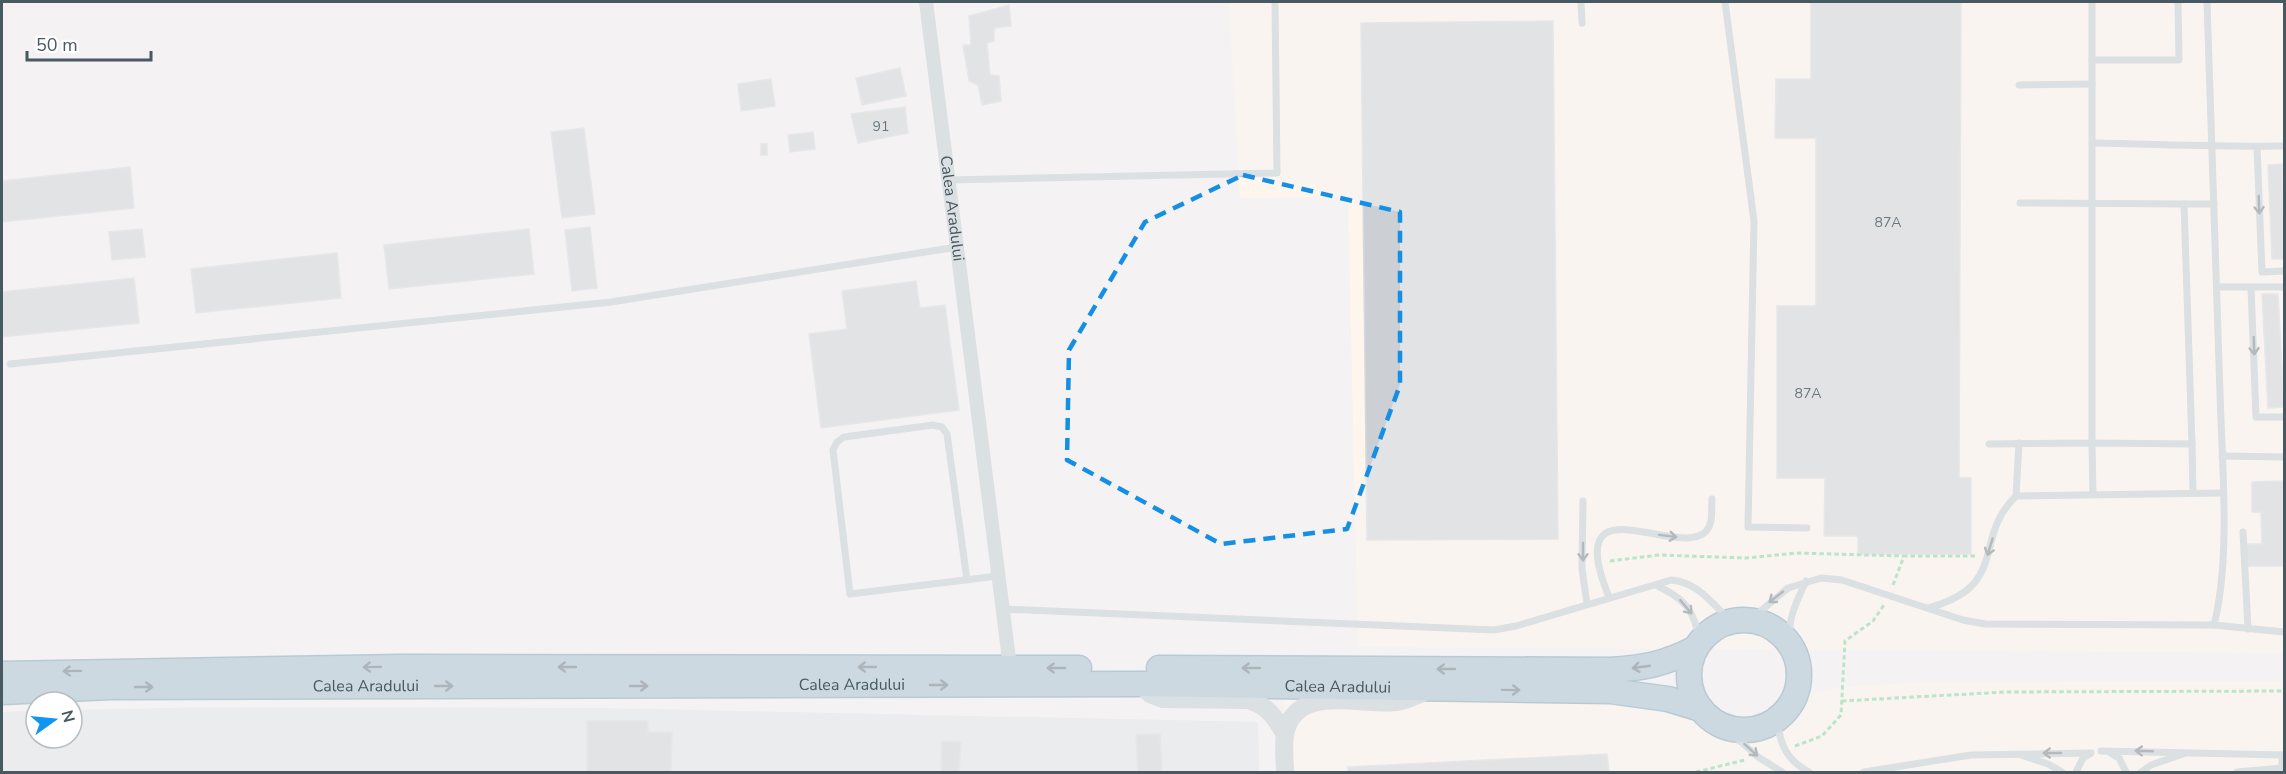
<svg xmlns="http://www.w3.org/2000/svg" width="2286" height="774" font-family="'Nunito Sans',sans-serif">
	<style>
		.commercial { fill: #fef6ed }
		.airport { fill: #e1e4e7 }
		.building { fill: #ccd0d5; stroke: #d6d9de; stroke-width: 1.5 }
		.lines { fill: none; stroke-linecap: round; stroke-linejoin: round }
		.trunk-casing { stroke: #7299af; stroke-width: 27 }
		.path { stroke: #75d496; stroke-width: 3; stroke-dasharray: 4.5 3; stroke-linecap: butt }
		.service { stroke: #bcc9cf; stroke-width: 7 }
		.minor { stroke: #bcc9cf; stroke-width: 14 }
		.tertiary { stroke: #bcc9cf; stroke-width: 18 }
		.trunk { stroke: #9cbaca; stroke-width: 24 }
		.oneway { stroke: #65757c }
		.oneway2 { stroke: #596c76 }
		.marked { fill: none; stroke: #158fe4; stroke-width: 4.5; stroke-dasharray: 12 8; stroke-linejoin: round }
		.labels { text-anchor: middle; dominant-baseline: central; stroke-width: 4.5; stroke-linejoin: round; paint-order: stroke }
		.number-label { font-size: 14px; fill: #69777e }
		.street-label { font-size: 16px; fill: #485961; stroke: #fff }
	</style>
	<rect width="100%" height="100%" fill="#f4f2f2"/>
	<!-- commercial -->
	<g class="commercial">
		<polygon points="1229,2 2284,2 2284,653 1358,647 1348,197 1240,198"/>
		<polygon points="2284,681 2284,772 1285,772 1283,686 1610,691 1701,709 1722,725 1748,730 1777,720 1809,694 1842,687 1925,682"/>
	</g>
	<!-- airport -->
	<polygon class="airport" points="212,707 600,708 1258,722 1259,772 2,772 2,712 36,711 36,738 72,738 72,710"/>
	<!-- building -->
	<g class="building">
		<polygon points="1811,2 1961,2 1959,478 1971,478 1971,554 1858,554 1858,536 1824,536 1825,478 1777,478 1777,306 1816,306 1816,138 1775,138 1776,79 1811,79"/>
		<polygon points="1009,5 1011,26 994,28 994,41 987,43 990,75 999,76 1001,101 982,105 978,85 969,81 963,45 971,45 969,16"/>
		<polygon points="1553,21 1558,539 1367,540 1361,23"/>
		<polygon points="900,68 906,96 862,105 856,78"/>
		<polygon points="771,79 775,106 741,111 738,84"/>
		<polygon points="905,107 908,133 858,143 851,114"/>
		<polygon points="584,128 595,214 562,218 551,132"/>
		<polygon points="813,132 815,149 790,152 788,135"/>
		<rect x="761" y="144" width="6" height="11"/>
		<polygon points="2282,164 2284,259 2272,259 2268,165"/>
		<polygon points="130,167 134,208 2,222 2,181"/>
		<polygon points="590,227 597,288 572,291 565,230"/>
		<polygon points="142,229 145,257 112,260 109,232"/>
		<polygon points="529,229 534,274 389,289 384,245"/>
		<polygon points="337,253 341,298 196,313 191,269"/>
		<polygon points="134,278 139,323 2,337 2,292"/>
		<polygon points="916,281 920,308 945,305 959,410 821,428 809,334 847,329 842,291"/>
		<polygon points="2262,294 2278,294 2284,407 2268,408"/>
		<polygon points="2284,481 2284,566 2246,566 2246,544 2262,544 2261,512 2252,512 2252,482"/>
		<polygon points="587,721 648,721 648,732 672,732 671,772 587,772"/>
		<polygon points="1160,734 1162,772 1138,772 1136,735"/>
		<polygon points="942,741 961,742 959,772 941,772"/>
		<polygon points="1607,754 1609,772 1348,772 1348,767"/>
	</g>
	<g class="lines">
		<!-- trunk casing -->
		<g class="trunk-casing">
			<g id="trunk">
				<circle cx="1744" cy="675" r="55"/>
				<path d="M1159,668L1609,670C1644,668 1665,664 1696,648"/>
				<polyline points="2,674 401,667 1079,668"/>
				<path id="s2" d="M2,692L110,687L1141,684L1610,691L1668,699L1701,709"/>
			</g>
		</g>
		<!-- path -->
		<g class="path">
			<polyline points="1610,561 1659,555 1746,558 1796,553 1904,556"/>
			<polyline points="1893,585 1904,556 1977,556"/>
			<polyline points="1842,701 2005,692 2284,691"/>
			<polyline points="1795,746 1822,736 1841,715 1845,641 1873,621 1884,605"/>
			<polyline points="1696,772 1745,760"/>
		</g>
		<!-- service -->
		<g class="service">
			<polyline points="1581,2 1582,23"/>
			<polyline points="1725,2 1754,221 1748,527 1807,528"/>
			<path d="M2207,2C2211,132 2216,263 2220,393C2222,465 2231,557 2214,625"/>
			<polyline points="2092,60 2179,60 2178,2"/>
			<polyline points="2019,85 2092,84"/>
			<path d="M2092,143C2156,144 2220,147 2284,146"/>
			<polyline points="2257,147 2262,272 2284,271"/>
			<polyline points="949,180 1277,173 1275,2"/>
			<polyline points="2020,203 2184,204 2192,444 2092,443 2093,494"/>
			<polyline points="2184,204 2214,204"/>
			<polyline points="2217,287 2284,287"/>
			<polyline points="2251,288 2256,417 2284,417"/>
			<polyline points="10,364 611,302 957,247"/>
			<polyline points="1989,444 2092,443 2092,2"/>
			<polyline points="2192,444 2193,493"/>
			<polyline points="2222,456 2284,457"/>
			<polyline points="2016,496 2019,443"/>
			<polyline points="1583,501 1582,569 1587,604"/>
			<polyline points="2243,532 2248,629"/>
			<polyline points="967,580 947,434 942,427 933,425 844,437 837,442 833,450 850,594 998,576"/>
			<path d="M1656,585C1685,599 1694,609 1700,642"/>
			<path d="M1609,597C1561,479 1674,557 1704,533C1714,525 1711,511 1712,499"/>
			<path d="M1928,608C2011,585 1971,540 2016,496L2222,493"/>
			<path d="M1002,609L1494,630L1516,626L1671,580C1698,582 1712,604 1731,621"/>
			<polyline points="1750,620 1788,588 1821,578 1842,580 1963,620 1985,624 2214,625 2284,632"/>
			<path d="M1790,644C1787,619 1796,603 1806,581"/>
			<path d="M1777,720C1780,744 1786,760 1809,772"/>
			<polyline points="1722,725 1758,757 1782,772"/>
			<polyline points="2101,751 2284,755"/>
			<polyline points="2109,752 2119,758 2126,772"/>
			<polyline points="2018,754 2048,764 2062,772"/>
			<polyline points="1864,772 1971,755 2091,753"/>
			<polyline points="2076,772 2083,758 2090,754"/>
			<polyline points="2141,772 2151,765 2183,754"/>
			<polyline points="2237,772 2282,768 2282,755"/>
		</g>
		<!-- minor -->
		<path class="minor" id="s1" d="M926,2L1010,667"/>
		<!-- tertiary -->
		<g class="tertiary">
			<path d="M1141,684L1150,694L1163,699L1248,700C1267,705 1276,718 1285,735"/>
			<path d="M1285,772C1285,761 1283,747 1285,735C1294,683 1360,706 1397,702C1408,700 1417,695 1427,691"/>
		</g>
		<!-- trunk -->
		<use href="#trunk" class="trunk"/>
	</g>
	<!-- one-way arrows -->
	<defs><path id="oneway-shaft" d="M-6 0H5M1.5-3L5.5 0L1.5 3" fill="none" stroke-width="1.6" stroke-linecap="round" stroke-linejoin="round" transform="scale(1.5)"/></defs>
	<g class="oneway">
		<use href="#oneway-shaft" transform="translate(2259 205) rotate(88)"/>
		<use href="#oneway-shaft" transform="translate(2254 346) rotate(88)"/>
		<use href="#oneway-shaft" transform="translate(1668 536) rotate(7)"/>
		<use href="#oneway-shaft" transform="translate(1990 547) rotate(107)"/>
		<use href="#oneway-shaft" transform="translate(1583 552) rotate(90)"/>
		<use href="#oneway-shaft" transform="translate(1776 597) rotate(142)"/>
		<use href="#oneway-shaft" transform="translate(1686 607) rotate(50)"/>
		<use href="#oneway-shaft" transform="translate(1751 750) rotate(42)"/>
		<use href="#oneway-shaft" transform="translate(2144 751) rotate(-178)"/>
		<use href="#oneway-shaft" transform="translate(2052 753) rotate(-180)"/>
	</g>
	<g class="oneway2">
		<use href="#oneway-shaft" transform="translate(372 667) rotate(179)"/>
		<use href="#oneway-shaft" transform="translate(567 667) rotate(-180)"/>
		<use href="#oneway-shaft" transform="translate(867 667) rotate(-180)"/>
		<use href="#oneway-shaft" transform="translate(1641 667) rotate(172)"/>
		<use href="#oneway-shaft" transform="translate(1056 668) rotate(-180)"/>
		<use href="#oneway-shaft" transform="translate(1251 668) rotate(-180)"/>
		<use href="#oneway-shaft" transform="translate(1446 669) rotate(-180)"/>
		<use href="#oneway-shaft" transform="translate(72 671) rotate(179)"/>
		<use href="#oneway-shaft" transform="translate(939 685)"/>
		<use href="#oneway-shaft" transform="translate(444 686)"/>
		<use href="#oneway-shaft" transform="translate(639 686)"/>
		<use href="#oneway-shaft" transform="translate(144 687)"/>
		<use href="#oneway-shaft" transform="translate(1511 690) rotate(1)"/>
	</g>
	<!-- marked area -->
	<path d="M0 0H2286V774H0ZM1243,175L1400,212V385L1347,529L1221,544L1067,460L1069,350L1145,222Z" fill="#f4f2f2" fill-opacity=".55" fill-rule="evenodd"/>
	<path class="marked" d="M1243,175L1400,212V385L1347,529L1221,544L1067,460L1069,350L1145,222Z"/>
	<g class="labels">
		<!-- number labels -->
		<g class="number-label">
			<text x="881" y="126">91</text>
			<text x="1888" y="222">87A</text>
			<text x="1808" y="393">87A</text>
		</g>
		<!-- street labels -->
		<g class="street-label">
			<text stroke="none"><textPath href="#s1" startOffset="208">Calea Aradului</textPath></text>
			<text stroke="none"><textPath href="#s2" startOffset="850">Calea Aradului</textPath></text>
			<text stroke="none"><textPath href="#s2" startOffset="364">Calea Aradului</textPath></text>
			<text stroke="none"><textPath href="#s2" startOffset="1336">Calea Aradului</textPath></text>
		</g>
	</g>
	<!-- border -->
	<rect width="2286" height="774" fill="none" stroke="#485961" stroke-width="6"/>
	<!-- north arrow -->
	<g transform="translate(54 720) rotate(75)"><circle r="28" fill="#ffffff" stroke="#b6bdc0" stroke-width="1.5"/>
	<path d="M0-4.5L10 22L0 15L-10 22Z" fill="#0f95f2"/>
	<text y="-9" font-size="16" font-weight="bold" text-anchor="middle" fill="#485961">N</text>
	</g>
	<!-- scale -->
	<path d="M27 51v9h124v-9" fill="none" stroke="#485961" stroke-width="3"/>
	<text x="36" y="51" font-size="18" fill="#485961" stroke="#ffffff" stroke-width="4.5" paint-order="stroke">50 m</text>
</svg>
